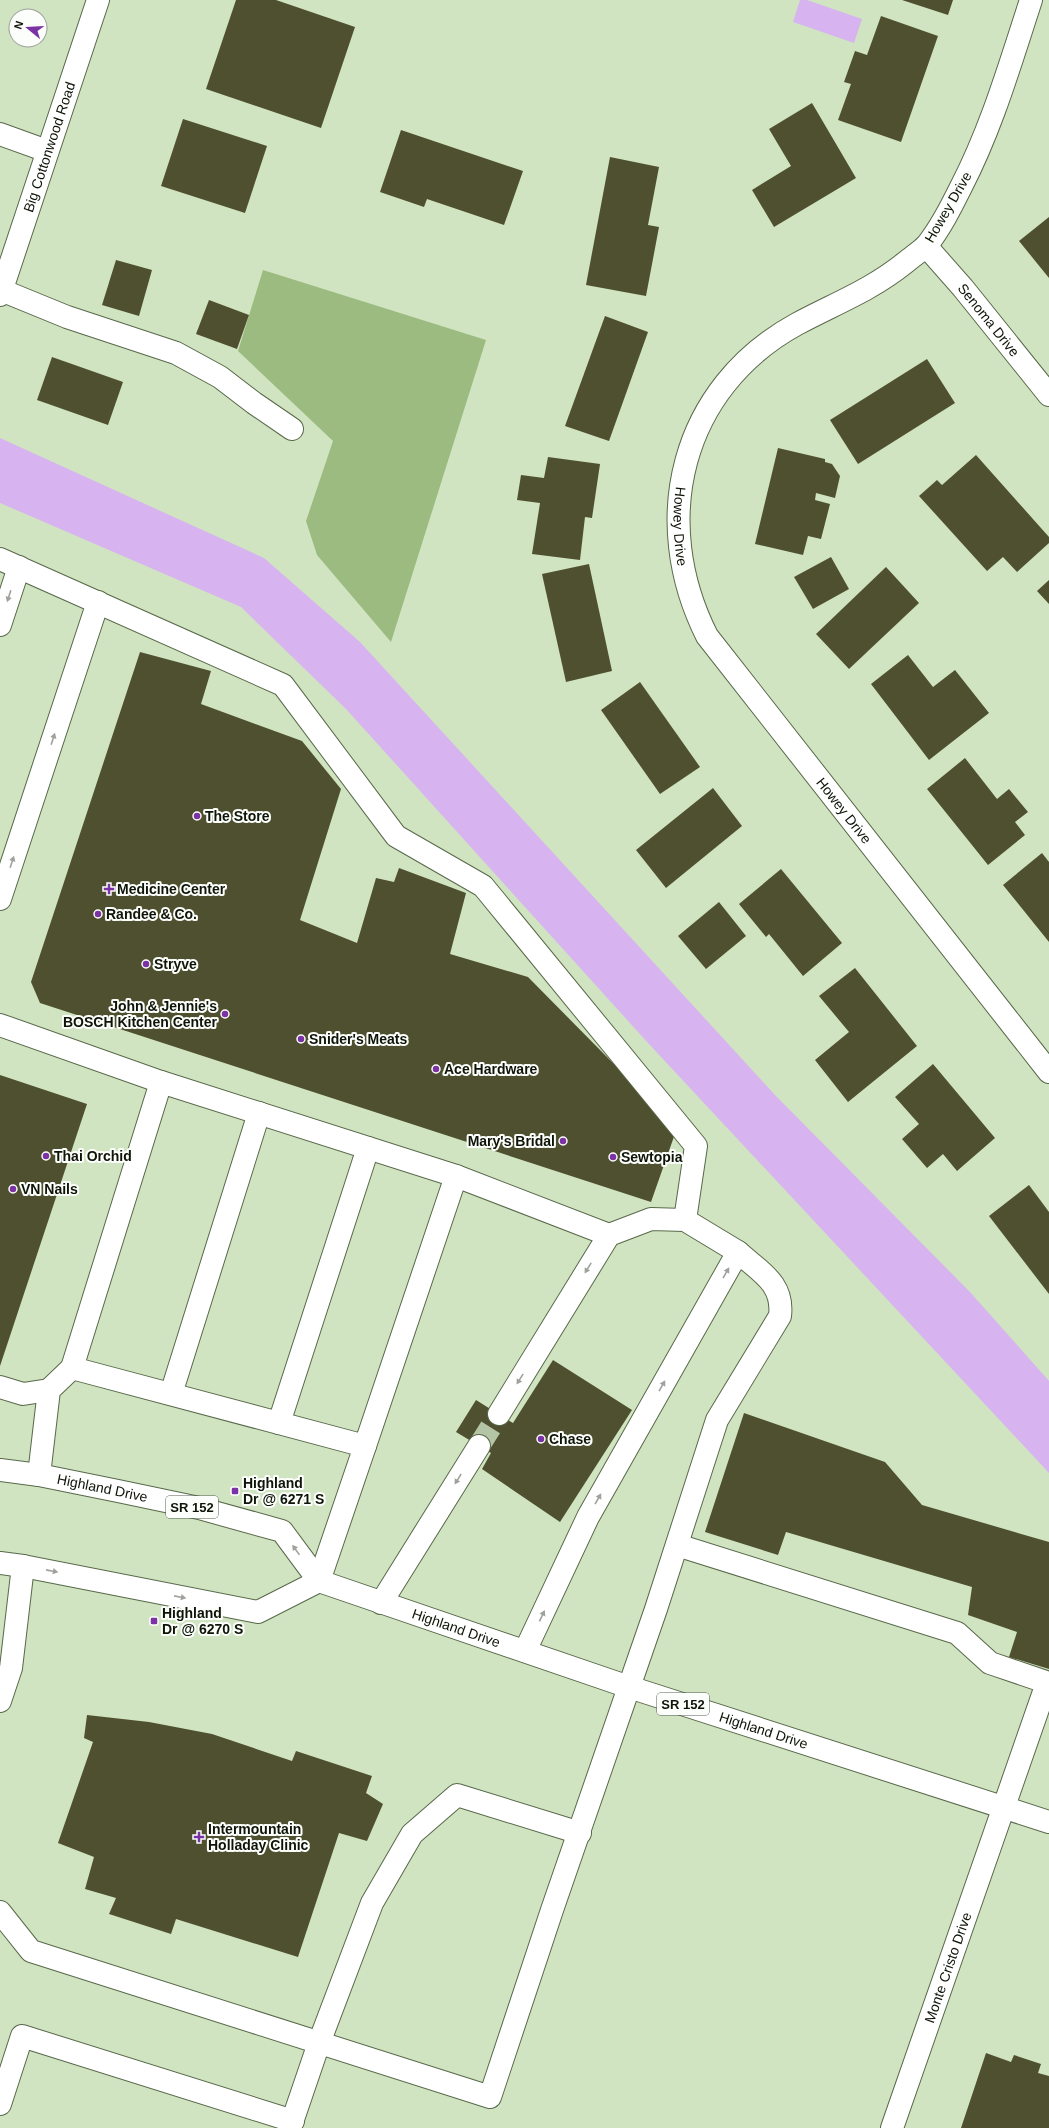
<svg xmlns="http://www.w3.org/2000/svg" width="1049" height="2128" font-family="Arial,sans-serif">
	<style>
		.green { fill: #9cbb80 }
		.water { fill: #d7b4f0 }
		.building { fill: #4f502f }
		.lines { fill: none; stroke-linecap: round; stroke-linejoin: round }
		.minor-tunnel { stroke: #b4c5a5; stroke-width: 22; stroke-dasharray: 22 11; stroke-linecap: butt }
		.minor-casing { stroke: #58694a; stroke-width: 24 }
		.major-casing { stroke: #58694a; stroke-width: 24 }
		.minor { stroke: #fff; stroke-width: 22 }
		.major { stroke: #fff; stroke-width: 22 }
		.oneway { fill: #9fa19c }
		.poi-dot { fill: #7b32a4; stroke: #fcfefb; stroke-width: 1.5 }
		.labels { text-anchor: middle; dominant-baseline: central; stroke-width: 4; stroke-linejoin: round; paint-order: stroke }
		.shield { fill: #fcfefb; stroke: #555a51; stroke-width: 1 }
		.shield-label { font-size: 13px; font-weight: bold; fill: #0e1408 }
		.street-label { font-size: 14px; fill: #0e1408; stroke: #fcfefb }
		.poi-label { font-size: 14px; font-weight: bold; fill: #0e1408; stroke: #fcfefb; text-anchor: start }
	</style>
	<rect width="100%" height="100%" fill="#d1e4c1"/>
	<!-- green -->
	<polygon class="green" points="263,270 486,340 391,642 317,555 306,521 333,441 238,351"/>
	<!-- water -->
	<g class="water">
		<polygon points="800,0 807,0 862,19 854,43 793,22"/>
		<polygon points="0,438 264,558 360,642 775,1095 970,1292 1049,1381 1049,1473 648,1043 346,709 241,607 0,503"/>
	</g>
	<!-- building -->
	<g class="building">
		<polygon points="236,0 276,0 355,27 321,128 206,89"/>
		<polygon points="902,0 953,0 948,15"/>
		<polygon points="881,16 938,36 901,142 838,120 851,84 844,82 855,51 867,55"/>
		<polygon points="812,103 856,178 774,227 752,190 791,166 769,129"/>
		<polygon points="183,119 267,146 245,213 161,186"/>
		<polygon points="401,130 523,171 504,225 427,199 424,207 380,192"/>
		<polygon points="610,157 659,167 648,225 659,227 646,296 586,285"/>
		<polygon points="1049,217 1049,278 1019,241"/>
		<polygon points="116,260 152,270 139,316 102,305"/>
		<polygon points="209,300 249,315 237,349 196,334"/>
		<polygon points="605,316 648,332 609,441 565,426"/>
		<polygon points="52,357 123,382 108,425 37,400"/>
		<polygon points="927,359 955,403 858,464 830,420"/>
		<polygon points="778,448 825,459 825,462 832,464 840,476 835,498 816,493 815,500 830,504 821,539 808,536 803,555 755,544"/>
		<polygon points="976,455 1049,537 1049,543 1017,572 1003,557 987,571 919,496 937,480 942,485"/>
		<polygon points="548,457 600,464 592,518 585,517 580,560 532,554 540,503 517,500 521,475 544,478"/>
		<polygon points="831,557 849,589 813,609 794,577"/>
		<polygon points="589,564 612,671 566,682 542,574"/>
		<polygon points="886,567 919,603 849,669 816,634"/>
		<polygon points="1049,580 1049,604 1037,591"/>
		<polygon points="140,652 211,671 201,704 302,741 341,789 300,920 357,943 376,878 394,882 399,868 466,893 450,954 528,977 677,1128 651,1202 40,1003 31,982"/>
		<polygon points="908,655 933,687 955,670 989,713 929,760 871,684"/>
		<polygon points="640,682 700,767 660,794 601,710"/>
		<polygon points="965,758 997,799 1009,789 1028,812 1015,822 1025,835 988,865 927,789"/>
		<polygon points="713,788 742,826 666,888 636,850"/>
		<polygon points="1042,853 1049,862 1049,942 1003,885"/>
		<polygon points="781,869 842,943 803,976 769,934 766,937 739,904"/>
		<polygon points="719,902 746,936 706,969 678,936"/>
		<polygon points="855,968 917,1046 848,1102 815,1060 849,1032 819,996"/>
		<polygon points="933,1064 995,1138 957,1171 943,1154 927,1168 902,1139 919,1124 895,1097"/>
		<polygon points="0,1075 87,1104 0,1366"/>
		<polygon points="1029,1185 1049,1212 1049,1294 989,1216"/>
		<polygon points="553,1360 632,1410 560,1522 482,1469 491,1453 456,1432 476,1400 513,1423"/>
		<polygon points="744,1413 885,1462 922,1505 1049,1542 1049,1669 1009,1657 1017,1632 968,1615 972,1587 786,1532 778,1555 705,1532"/>
		<polygon points="87,1715 149,1722 212,1734 292,1761 296,1751 372,1776 366,1793 383,1804 367,1841 339,1833 298,1957 176,1919 171,1934 109,1914 116,1898 85,1889 94,1857 58,1843 93,1742 84,1738"/>
		<polygon points="986,2053 1011,2062 1014,2055 1041,2064 1038,2073 1049,2076 1049,2128 961,2128"/>
	</g>
	<g class="lines">
		<!-- minor-tunnel -->
		<polyline class="minor-tunnel" points="479,1446 499,1414"/>
		<!-- minor casing -->
		<g class="minor-casing">
			<g id="minor">
				<path id="s1" d="M1031,0C1010,64 992,127 961,187C951,207 941,227 927,245C921,251 912,257 906,262C870,291 836,303 797,324C680,388 649,521 707,636L1049,1072"/>
				<polyline points="0,134 47,151"/>
				<path id="s2" d="M926,246L963,288L1049,395"/>
				<polyline points="1,290 67,317 176,353 220,377 254,403 292,429"/>
				<polyline points="0,559 283,685 396,836 483,886 696,1146 685,1220"/>
				<polyline points="0,625 19,567"/>
				<polyline points="0,899 98,602"/>
				<polyline points="0,1025 161,1082 72,1368"/>
				<polyline points="161,1082 456,1176"/>
				<polyline points="0,1387 23,1394 49,1390"/>
				<polyline points="171,1394 259,1113"/>
				<polyline points="499,1414 609,1235 651,1219 685,1220 738,1252 588,1517 525,1651"/>
				<polyline points="279,1423 368,1148"/>
				<polyline points="39,1475 49,1390 72,1368 365,1446 456,1176 609,1235"/>
				<polyline points="677,1545 957,1633 990,1663 1049,1683"/>
				<polyline points="319,1581 365,1446"/>
				<polyline points="381,1603 479,1446"/>
				<polyline points="0,1701 11,1668 23,1566"/>
				<path d="M0,1912L31,1951L490,2097L552,1910L656,1609L717,1420L780,1316C784,1283 760,1272 738,1252"/>
				<polyline points="0,2104 22,2036 293,2121"/>
				<polyline points="290,2128 319,2043 372,1903 412,1834 457,1795 580,1833"/>
				<path id="s3" d="M892,2128L1047,1683"/>
			</g>
		</g>
		<!-- major casing -->
		<g class="major-casing">
			<g id="major">
				<path id="s4" d="M0,295L98,0"/>
				<path id="s5" d="M0,1470L39,1475L118,1491L199,1508L282,1531L319,1581L629,1687L1049,1822"/>
				<polyline points="0,1563 23,1566 258,1612 319,1581"/>
			</g>
		</g>
		<!-- minor -->
		<use href="#minor" class="minor"/>
		<!-- major -->
		<use href="#major" class="major"/>
	</g>
	<!-- one-way arrows -->
	<defs><path id="oneway-solid" d="M-6-.8H1V-3.2L6.5 0L1 3.2V.8H-6Z"/></defs>
	<g class="oneway">
		<use href="#oneway-solid" transform="translate(9 596) rotate(108)"/>
		<use href="#oneway-solid" transform="translate(53 739) rotate(-72)"/>
		<use href="#oneway-solid" transform="translate(12 862) rotate(-72)"/>
		<use href="#oneway-solid" transform="translate(588 1268) rotate(122)"/>
		<use href="#oneway-solid" transform="translate(726 1273) rotate(-60)"/>
		<use href="#oneway-solid" transform="translate(520 1379) rotate(122)"/>
		<use href="#oneway-solid" transform="translate(662 1386) rotate(-60)"/>
		<use href="#oneway-solid" transform="translate(458 1479) rotate(122)"/>
		<use href="#oneway-solid" transform="translate(598 1499) rotate(-60)"/>
		<use href="#oneway-solid" transform="translate(296 1550) rotate(-126)"/>
		<use href="#oneway-solid" transform="translate(52 1571) rotate(11)"/>
		<use href="#oneway-solid" transform="translate(180 1597) rotate(11)"/>
		<use href="#oneway-solid" transform="translate(542 1616) rotate(-65)"/>
	</g>
	<!-- markers -->
	<g class="poi-dot">
		<circle cx="197" cy="816" r="4"/>
		<path d="M107 883h4v4h4v4h-4v4h-4v-4h-4v-4h4z"/>
		<circle cx="98" cy="914" r="4"/>
		<circle cx="146" cy="964" r="4"/>
		<circle cx="225" cy="1014" r="4"/>
		<circle cx="301" cy="1039" r="4"/>
		<circle cx="436" cy="1069" r="4"/>
		<circle cx="563" cy="1141" r="4"/>
		<circle cx="46" cy="1156" r="4"/>
		<circle cx="613" cy="1157" r="4"/>
		<circle cx="13" cy="1189" r="4"/>
		<circle cx="541" cy="1439" r="4"/>
		<rect x="231" y="1487" width="8" height="8" rx="2"/>
		<rect x="150" y="1617" width="8" height="8" rx="2"/>
		<path d="M197 1831h4v4h4v4h-4v4h-4v-4h-4v-4h4z"/>
	</g>
	<g class="labels">
		<!-- shield labels -->
		<g class="shield">
			<rect x="166" y="1496" width="52" height="22" rx="3"/>
			<rect x="657" y="1693" width="52" height="22" rx="3"/>
		</g>
		<g class="shield-label">
			<text x="192" y="1507">SR 152</text>
			<text x="683" y="1704">SR 152</text>
		</g>
		<!-- street labels -->
		<g class="street-label">
			<text stroke="none"><textPath href="#s4" startOffset="156">Big Cottonwood Road</textPath></text>
			<text transform="translate(948 207) rotate(-60)">Howey Drive</text>
			<text stroke="none"><textPath href="#s2" startOffset="97">Senoma Drive</textPath></text>
			<text stroke="none"><textPath href="#s1" startOffset="667">Howey Drive</textPath></text>
			<text stroke="none"><textPath href="#s1" startOffset="1003">Howey Drive</textPath></text>
			<text stroke="none"><textPath href="#s5" startOffset="104">Highland Drive</textPath></text>
			<text stroke="none"><textPath href="#s5" startOffset="496">Highland Drive</textPath></text>
			<text stroke="none"><textPath href="#s5" startOffset="820">Highland Drive</textPath></text>
			<text stroke="none"><textPath href="#s3" startOffset="170">Monte Cristo Drive</textPath></text>
		</g>
		<!-- poi labels -->
		<g class="poi-label">
			<text x="205" y="816">The Store</text>
			<text x="117" y="889">Medicine Center</text>
			<text x="106" y="914">Randee &amp; Co.</text>
			<text x="154" y="964">Stryve</text>
			<text x="217" y="1006" text-anchor="end">John &amp; Jennie's<tspan x="217" dy="16">BOSCH Kitchen Center</tspan></text>
			<text x="309" y="1039">Snider's Meats</text>
			<text x="444" y="1069">Ace Hardware</text>
			<text x="555" y="1141" text-anchor="end">Mary's Bridal</text>
			<text x="54" y="1156">Thai Orchid</text>
			<text x="621" y="1157">Sewtopia</text>
			<text x="21" y="1189">VN Nails</text>
			<text x="549" y="1439">Chase</text>
			<text x="243" y="1483">Highland<tspan x="243" dy="16">Dr @ 6271 S</tspan></text>
			<text x="162" y="1613">Highland<tspan x="162" dy="16">Dr @ 6270 S</tspan></text>
			<text x="208" y="1829">Intermountain<tspan x="208" dy="16">Holladay Clinic</tspan></text>
		</g>
	</g>
	<!-- north arrow -->
	<g transform="translate(28 28) rotate(288)"><circle r="19" fill="#fcfefb" stroke="#9da09a"/>
	<path d="M0-3L7 15L0 10L-7 15Z" fill="#7b32a4"/>
	<text y="-6" font-size="11" font-weight="bold" text-anchor="middle" fill="#0e1408">N</text>
	</g>
</svg>
